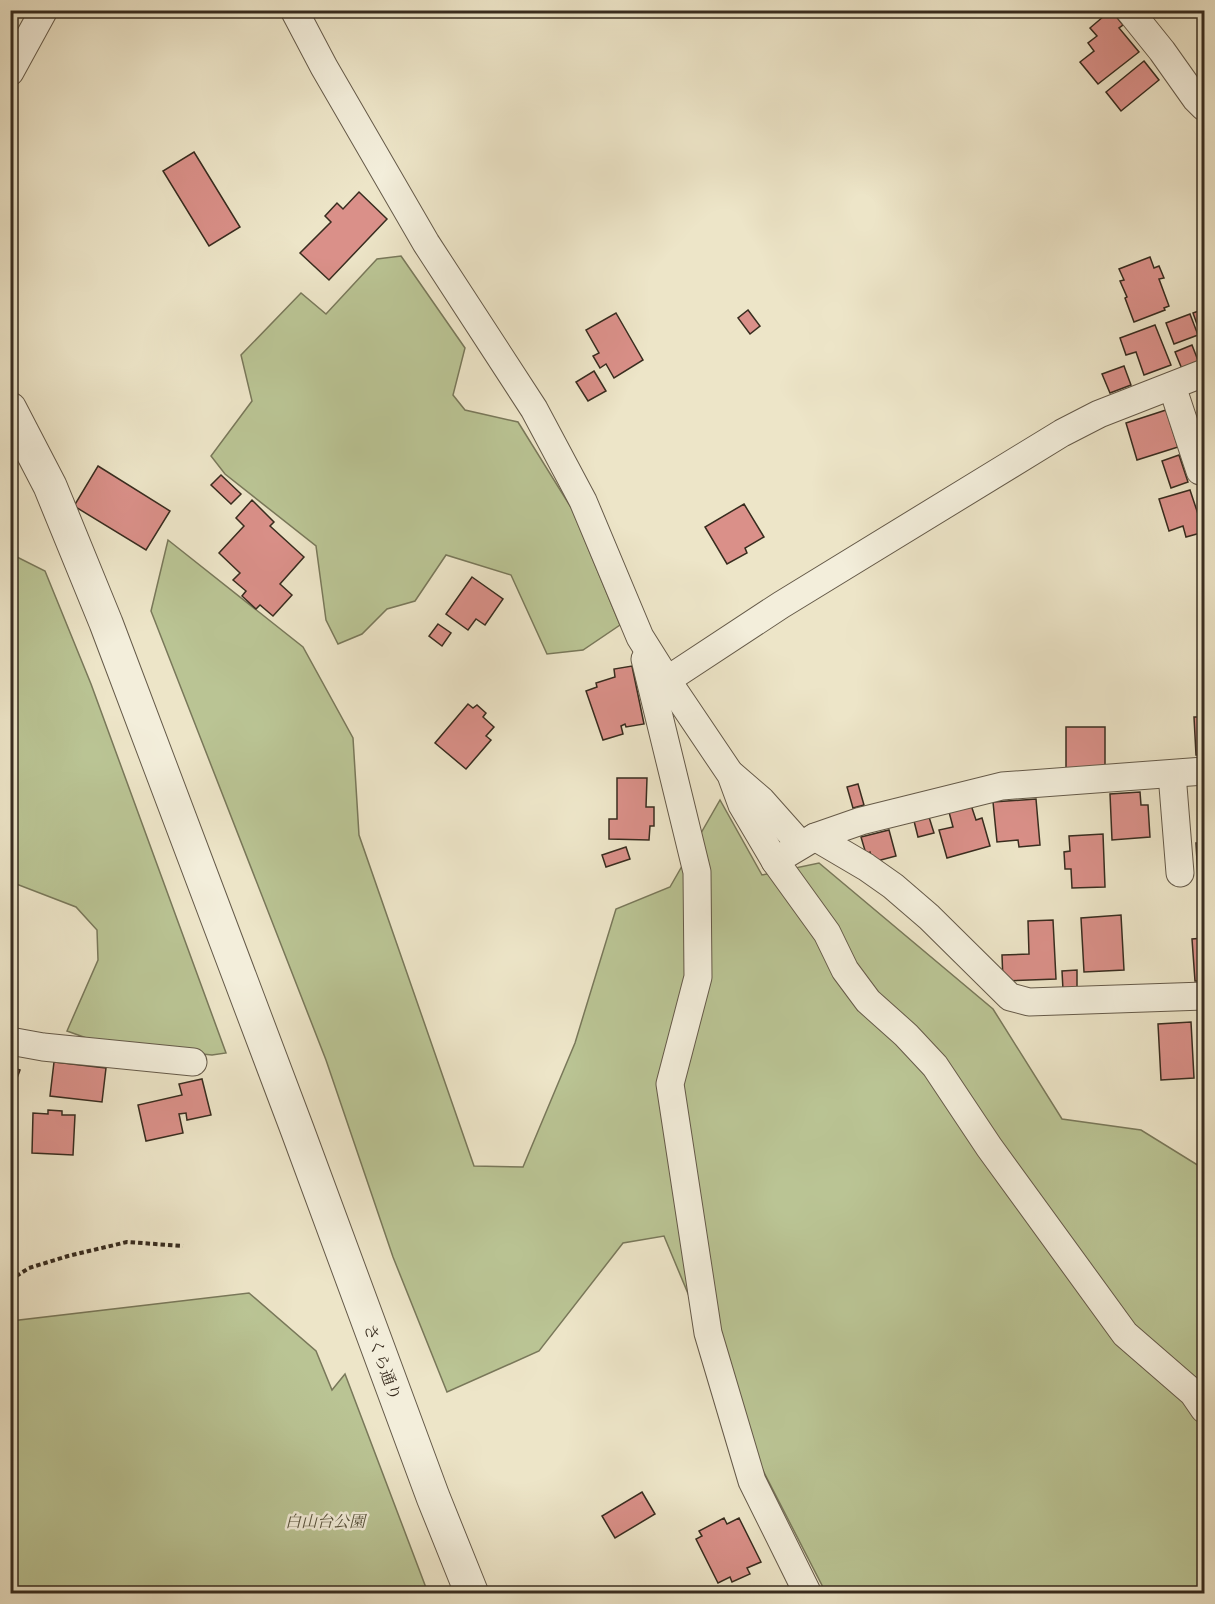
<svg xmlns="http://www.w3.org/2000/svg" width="1215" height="1604" font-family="'Libre Caslon Text','Noto Serif JP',serif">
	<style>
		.green { fill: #bac494; stroke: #79785a; stroke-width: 1.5 }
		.building { fill: #da9089; stroke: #382c1f; stroke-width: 1.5 }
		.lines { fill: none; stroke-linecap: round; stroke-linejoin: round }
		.minor-casing { stroke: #655a49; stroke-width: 29 }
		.tertiary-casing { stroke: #655a49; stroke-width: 35 }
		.path { stroke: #382c1f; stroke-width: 4; stroke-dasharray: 4.5 3; stroke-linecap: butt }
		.minor { stroke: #f3eedb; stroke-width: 27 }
		.tertiary { stroke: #f3eedb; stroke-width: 33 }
		.labels { text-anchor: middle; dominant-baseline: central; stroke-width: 5; stroke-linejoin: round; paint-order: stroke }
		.street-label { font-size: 16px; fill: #382c1f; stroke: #f3eedb }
		.park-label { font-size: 16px; font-style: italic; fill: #58523c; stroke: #f3eedb }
	</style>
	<rect width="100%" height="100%" fill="#ede5c8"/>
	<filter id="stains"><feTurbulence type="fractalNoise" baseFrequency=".00333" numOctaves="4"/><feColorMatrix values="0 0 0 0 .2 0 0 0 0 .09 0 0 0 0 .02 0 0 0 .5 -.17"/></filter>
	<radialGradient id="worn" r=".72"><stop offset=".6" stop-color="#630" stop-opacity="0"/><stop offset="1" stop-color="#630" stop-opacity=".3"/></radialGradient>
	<!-- green -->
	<g class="green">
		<polygon points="401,256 465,348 453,395 465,410 518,422 572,509 620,625 583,650 547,654 511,575 446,555 415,601 387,609 362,634 338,644 326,620 316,546 225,474 211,456 252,401 241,355 301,293 326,314 377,259"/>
		<polygon points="168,540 303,647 353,738 359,835 474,1166 523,1167 575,1043 616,909 670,887 720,800 762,875 819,863 993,1009 1062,1119 1141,1130 1204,1169 1204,1593 826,1593 757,1459 664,1236 623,1243 539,1351 447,1392 393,1257 326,1060 151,611"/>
		<polygon points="11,554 45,571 91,684 226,1053 212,1055 103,1044 67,1031 98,960 97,930 76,907 11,882"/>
		<polygon points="249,1293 316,1351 332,1390 345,1374 428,1593 11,1593 11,1321"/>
	</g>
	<!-- building -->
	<g class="building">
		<polygon points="1111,10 1123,25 1119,28 1139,52 1098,84 1080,62 1094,51 1088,43 1097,36 1090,28"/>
		<polygon points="1144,61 1159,80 1121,111 1106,92"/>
		<polygon points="194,152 240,227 209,246 163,171"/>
		<polygon points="359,192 387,219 329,280 300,253 331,222 325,216 337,203 343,209"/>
		<polygon points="1150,257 1154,268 1159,266 1164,278 1159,279 1169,306 1164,308 1165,310 1134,322 1125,298 1127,297 1120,281 1124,280 1119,269"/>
		<polygon points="1204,309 1204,344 1193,313"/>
		<polygon points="748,310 760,326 750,334 738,318"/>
		<polygon points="616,313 643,360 614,378 606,364 600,368 593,356 599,353 586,330"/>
		<polygon points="1190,314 1198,335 1174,344 1166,323"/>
		<polygon points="1155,325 1171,365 1144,375 1136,352 1126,355 1120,338"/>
		<polygon points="1192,345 1199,363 1182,369 1175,352"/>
		<polygon points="1124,366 1131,385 1110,393 1102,374"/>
		<polygon points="594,371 606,391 588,401 576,382"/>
		<polygon points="1166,410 1178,447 1137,460 1126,423"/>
		<polygon points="1179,455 1188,482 1171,488 1162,461"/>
		<polygon points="98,466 170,511 146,550 74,506"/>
		<polygon points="221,475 241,494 231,504 211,485"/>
		<polygon points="1190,490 1204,532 1186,537 1183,526 1169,531 1159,499"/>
		<polygon points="252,500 274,522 270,526 304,557 280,584 292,595 273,616 260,605 256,609 242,596 246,591 233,580 240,573 219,553 244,526 236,518"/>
		<polygon points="744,504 764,537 745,548 747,553 727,564 705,527"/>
		<polygon points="472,577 503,599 485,625 476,619 468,630 446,614"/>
		<polygon points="438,624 451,633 442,646 429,636"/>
		<polygon points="632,666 644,724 626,727 625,724 621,726 623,734 603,740 586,691 597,687 596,683 615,677 614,669"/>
		<polygon points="468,704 473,708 477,705 486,713 483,717 494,727 486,736 491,740 466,769 435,743"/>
		<polygon points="1194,717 1204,717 1204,755 1196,755"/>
		<rect x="1066" y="727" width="39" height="44"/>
		<polygon points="617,778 647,778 646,807 654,807 654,826 650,826 649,840 609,839 609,819 617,819"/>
		<polygon points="858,784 864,805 853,808 847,787"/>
		<polygon points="1140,792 1141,805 1148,805 1150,837 1112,840 1110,794"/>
		<polygon points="1036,799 1040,845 1019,847 1018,840 997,842 993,802"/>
		<polygon points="971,805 976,820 982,818 990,846 947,858 939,830 953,827 949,812"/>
		<polygon points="929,817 934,833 918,837 914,821"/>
		<polygon points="889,830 896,856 873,862 870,852 866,854 861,837"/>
		<polygon points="1103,834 1105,887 1072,888 1071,869 1065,869 1064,852 1070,851 1069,836"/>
		<polygon points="1196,843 1204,843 1204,879 1198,879"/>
		<polygon points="626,847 630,859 606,867 602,855"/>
		<polygon points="1121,915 1124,970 1084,972 1081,918"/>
		<polygon points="1053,920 1056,979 1003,981 1002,955 1029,954 1028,921"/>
		<polygon points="1204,938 1204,981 1195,981 1192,939"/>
		<polygon points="1077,970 1077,989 1063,990 1062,971"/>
		<polygon points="1198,1011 1204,1011 1204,1105 1203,1105"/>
		<polygon points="1191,1022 1194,1078 1161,1080 1158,1024"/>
		<polygon points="54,1062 106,1068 102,1102 50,1096"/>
		<polygon points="10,1067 20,1070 10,1097"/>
		<polygon points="202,1079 211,1115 187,1120 186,1113 179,1114 183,1133 146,1141 138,1105 182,1095 179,1084"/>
		<polygon points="48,1110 62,1111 62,1115 75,1115 73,1155 32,1153 33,1113 48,1114"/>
		<polygon points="642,1492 655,1514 615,1538 602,1516"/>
		<polygon points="724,1518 727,1524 739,1518 761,1562 747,1568 750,1574 732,1582 730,1577 718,1583 696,1539 702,1536 699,1531"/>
	</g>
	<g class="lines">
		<!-- minor casing -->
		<g class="minor-casing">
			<g id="minor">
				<polyline points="294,10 324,67 426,243 534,409 583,501 640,637 667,680 731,775 742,805 775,861 827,933 845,970 868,1001 906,1035 935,1066 989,1147 1125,1334 1193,1393 1204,1409"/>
				<polyline points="1129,10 1162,51 1196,99 1204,107"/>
				<polyline points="10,72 44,10"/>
				<polyline points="1172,386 1200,471 1204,469"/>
				<polyline points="645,659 697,872 698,977 670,1084 708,1333 752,1481 808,1594"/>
				<polyline points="667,680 781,605 1062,433 1099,414 1204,373"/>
				<polyline points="1172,774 1180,873"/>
				<polyline points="732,775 761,800 801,845"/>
				<polyline points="815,837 866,867 893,886 929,917 1010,997 1029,1002 1204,996"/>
				<polyline points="775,861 815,837 861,821 1002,786 1204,771"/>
				<polyline points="10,1041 43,1047 193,1062"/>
			</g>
		</g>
		<!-- tertiary casing -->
		<g class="tertiary-casing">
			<polyline id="tertiary" points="10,409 50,486 106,623 297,1129 433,1497 472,1594"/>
		</g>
		<!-- path -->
		<polyline class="path" points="10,1280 29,1268 68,1256 127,1242 183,1246"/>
		<!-- minor -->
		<use href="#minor" class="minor"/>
		<!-- tertiary -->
		<use href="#tertiary" class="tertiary"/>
	</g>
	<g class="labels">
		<!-- street labels -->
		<g class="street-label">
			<text transform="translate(383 1362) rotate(70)">さくら通り</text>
		</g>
		<!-- park labels -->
		<g class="park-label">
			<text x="325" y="1521">白山台公園</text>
		</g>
	</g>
	<!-- margin -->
	<rect width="1215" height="1604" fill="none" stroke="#ede5c8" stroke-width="36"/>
	<rect x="12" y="12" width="1191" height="1580" fill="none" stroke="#382c1f" stroke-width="3"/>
	<rect x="18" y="18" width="1179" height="1568" fill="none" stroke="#382c1f" stroke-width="1.5"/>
	<rect width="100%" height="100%" filter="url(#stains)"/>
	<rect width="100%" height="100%" fill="url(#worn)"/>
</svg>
